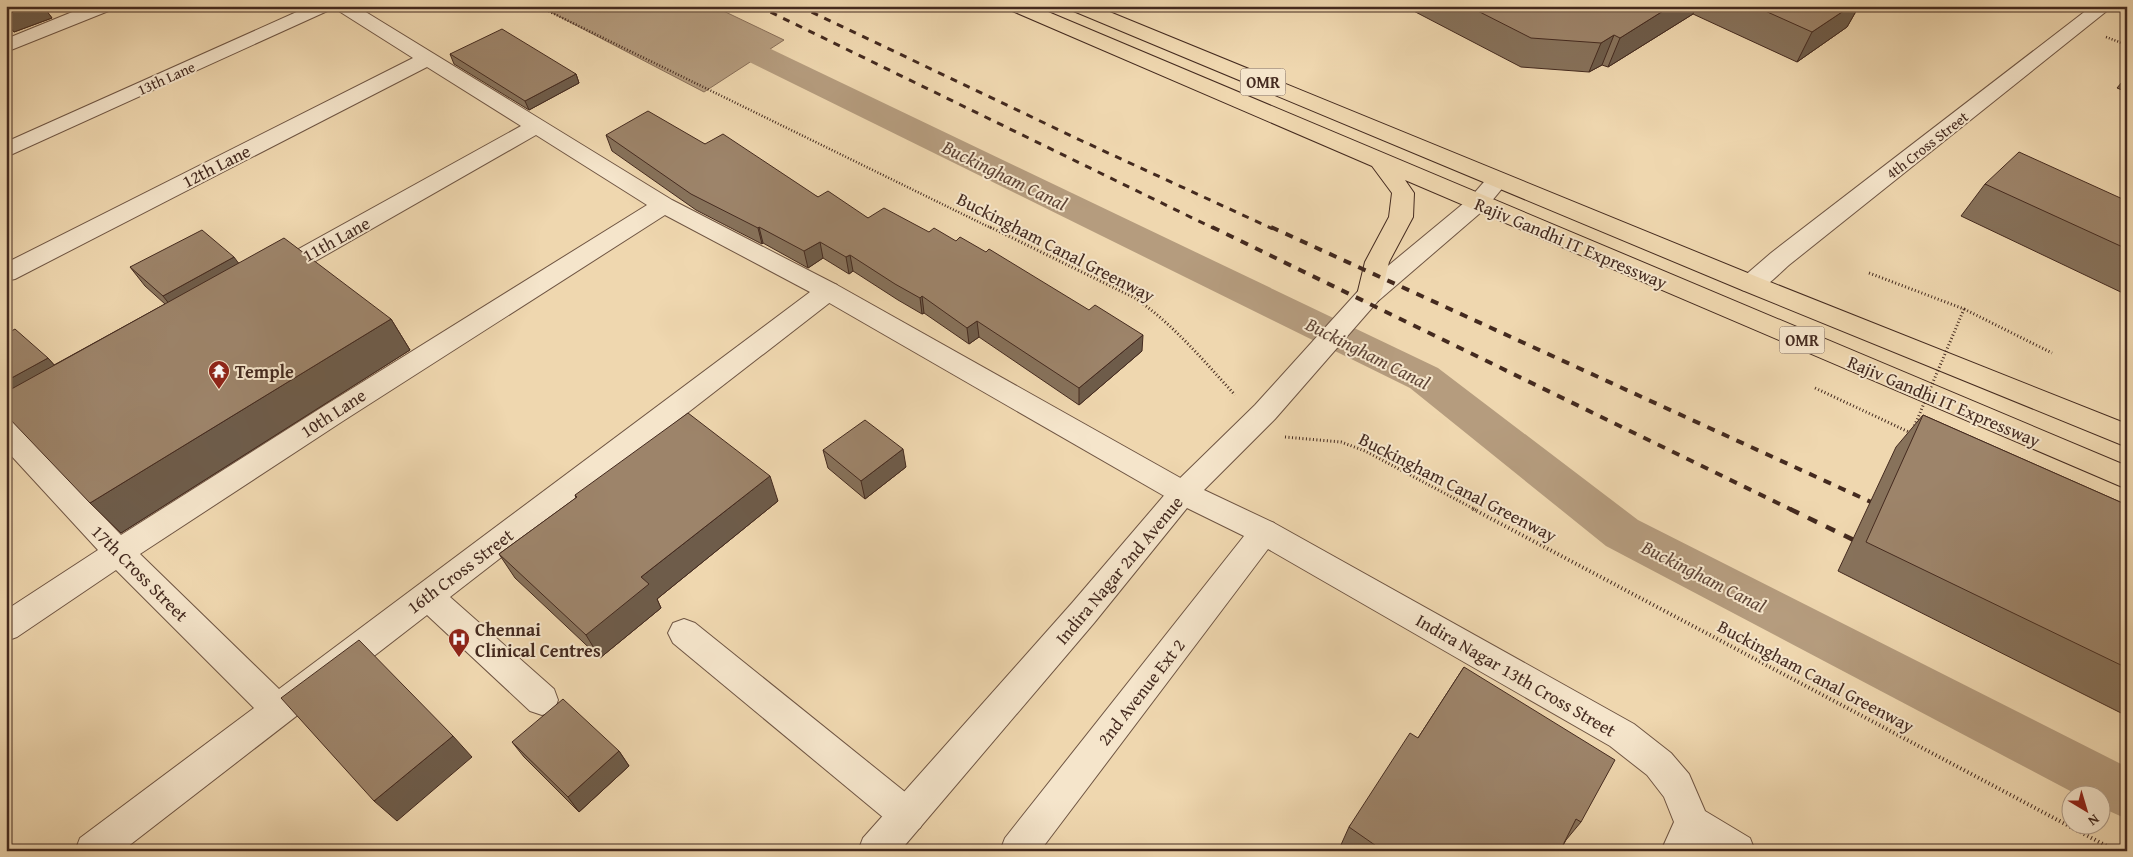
<svg xmlns="http://www.w3.org/2000/svg" width="2133" height="857" font-family="'Gentium Book Plus',serif">
	<style>
		.water { fill: #b59c7e; stroke: #886e58 }
		.lines { fill: none; stroke-linecap: round; stroke-linejoin: round }
		.canal { fill: #b59c7e; fill-rule: evenodd }
		.pedestrian-casing { stroke: #6f5543; stroke-width: 2 }
		.minor-casing { stroke: #6f5543; stroke-width: 2 }
		.tertiary-casing { stroke: #6f5543; stroke-width: 2 }
		.primary-casing { stroke: #442a1f; stroke-width: 2 }
		.path-far2 { stroke: #442a1f; stroke-width: 2.5; stroke-dasharray: 1 2; stroke-linecap: butt }
		.path-far1 { stroke: #442a1f; stroke-width: 3; stroke-dasharray: 1 2.5; stroke-linecap: butt }
		.path { stroke: #442a1f; stroke-width: 4; stroke-dasharray: 1 3; stroke-linecap: butt }
		.pedestrian { fill: #f5e5cb; fill-rule: evenodd }
		.minor { fill: #f5e5cb; fill-rule: evenodd }
		.tertiary { fill: #f5e5cb; fill-rule: evenodd }
		.primary { fill: #efd7af; fill-rule: evenodd }
		.rail-far2 { stroke: #442a1f; stroke-width: 3; stroke-dasharray: 7 7; stroke-linecap: butt }
		.rail-far1 { stroke: #442a1f; stroke-width: 4; stroke-dasharray: 8 8; stroke-linecap: butt }
		.rail { stroke: #442a1f; stroke-width: 4.5; stroke-dasharray: 10 10; stroke-linecap: butt }
		.path-bridge { stroke: #442a1f; stroke-width: 3; stroke-dasharray: 1 2.5; stroke-linecap: butt }
		.wall { fill: #87725b; stroke: #442a1f }
		.shaded-wall { fill: #6e5c4a; stroke: #442a1f }
		.building { fill: #9d846a; stroke: #442a1f }
		.labels { text-anchor: middle; dominant-baseline: central; stroke-width: 4; stroke-linejoin: round; paint-order: stroke }
		.far-street-label { font-size: 15px; fill: #442a1f; stroke: #f5e5cb }
		.shield { fill: #f5e5cb; stroke: #796253; stroke-width: 1 }
		.shield-label { font-size: 16px; font-weight: bold; fill: #442a1f }
		.street-label { font-size: 18px; fill: #442a1f; stroke: #f5e5cb }
		.poi-label { font-size: 18px; font-weight: bold; fill: #442a1f; stroke: #f5e5cb; text-anchor: start }
		.water-label { font-size: 19px; font-style: italic; fill: #604637; stroke: #f5e5cb }
	</style>
	<rect width="100%" height="100%" fill="#efd7af"/>
	<filter id="stains"><feTurbulence type="fractalNoise" baseFrequency=".004" numOctaves="4"/><feColorMatrix values="0 0 0 0 .2 0 0 0 0 .09 0 0 0 0 .02 0 0 0 .5 -.17"/></filter>
	<radialGradient id="worn" r=".72"><stop offset=".6" stop-color="#630" stop-opacity="0"/><stop offset="1" stop-color="#630" stop-opacity=".3"/></radialGradient>
	<!-- water -->
	<polygon class="water" points="539,6 713,6 784,40 704,92"/>
	<g class="lines">
		<!-- canal -->
		<polygon class="canal" points="644,6 681,6 1438,368 1638,520 2127,767 2127,819 2100,807 2100,794 2076,794 1606,546 1410,388 648,12"/>
		<!-- pedestrian casing -->
		<g class="pedestrian-casing">
			<polygon id="pedestrian" points="828,282 837,285 1193,485 1197,493 1193,501 1183,505 1173,501 819,297 816,291 819,285"/>
		</g>
		<!-- minor casing -->
		<g class="minor-casing">
			<g id="minor">
				<polygon points="87,6 113,6 111,10 6,52 6,39"/>
				<path d="M310,6H356L672,200L837,285L840,291L837,297L450,597L554,689L558,700L554,711L542,715L530,711L427,615L122,851H75L80,838L254,708L116,570L17,637L6,641V610L98,550L6,450V412C21,404 36,391 54,397L58,404L54,411L21,430L121,535L324,406L647,205L536,135L284,279L275,281L266,279L263,273L266,267L521,126L427,67L15,279L6,281V263L413,58L334,8L6,157V142ZM665,215L810,292L279,689L140,554L343,421Z"/>
				<polygon points="1264,520 1274,523 1634,724 1671,753 1689,774 1705,811 1750,838 1755,851 1704,851 1699,848 1697,851 1661,851 1674,822 1664,797 1647,775 1610,746 1254,541 1249,532 1254,523"/>
				<polygon points="684,619 695,623 920,804 926,816 920,828 908,833 896,828 673,643 668,633 673,623"/>
			</g>
		</g>
		<!-- tertiary casing -->
		<g class="tertiary-casing">
			<g id="tertiary">
				<path d="M2092,6H2113L1789,265C1775,277 1762,295 1742,290L1739,284L1742,278L1771,253Z"/>
				<polygon points="1498,173 1506,175 1509,180 1486,208 1378,301 1275,419 1204,490 1274,523 1279,532 1274,541 1040,851 1000,851 1005,838 1244,536 1187,508 1094,623 900,851 858,851 863,838 1072,603 1173,485 1255,405 1360,289 1470,198 1490,175"/>
			</g>
		</g>
		<!-- primary casing -->
		<g class="primary-casing">
			<g id="primary">
				<polygon points="1008,6 1034,6 2127,466 2127,489 1405,180 1414,193 1413,217 1389,262 1381,295 1378,301 1369,304 1360,301 1357,295 1365,262 1389,217 1392,193 1372,166 1010,10"/>
				<polygon points="1069,6 1095,6 1760,278 2127,424 2127,447 1742,290 1071,10"/>
			</g>
		</g>
		<!-- path-far2 -->
		<g class="path-far2">
			<polyline points="538,6 993,229"/>
			<polyline points="2106,37 2127,45"/>
		</g>
		<!-- path-far1 -->
		<g class="path-far1">
			<path d="M990,227L1135,298C1174,325 1203,360 1235,395"/>
			<polyline points="1964,309 2052,353"/>
			<polyline points="1285,437 1341,442 1365,451 1476,510"/>
		</g>
		<!-- path -->
		<polyline class="path" points="1473,509 2116,851"/>
		<!-- pedestrian -->
		<use href="#pedestrian" class="pedestrian"/>
		<!-- minor -->
		<use href="#minor" class="minor"/>
		<!-- tertiary -->
		<use href="#tertiary" class="tertiary"/>
		<!-- primary -->
		<use href="#primary" class="primary"/>
		<!-- rail-far2 -->
		<g class="rail-far2">
			<polyline points="758,6 1215,229"/>
			<polyline points="799,6 1080,140 1273,229"/>
		</g>
		<!-- rail-far1 -->
		<g class="rail-far1">
			<polyline points="1212,227 1792,510"/>
			<polyline points="1271,227 1884,508"/>
		</g>
		<!-- rail -->
		<polyline class="rail" points="1790,509 1866,546"/>
		<!-- path-bridge -->
		<g class="path-bridge">
			<polyline points="1869,273 1964,309 1914,427"/>
			<polyline points="1815,388 1911,433"/>
		</g>
	</g>
	<!-- wall -->
	<g class="wall">
		<polygon points="6,6 43,6 52,18 14,32 6,25"/>
		<polygon points="1404,6 1575,6 1580,9 1584,6 1859,6 1847,27 1797,62 1693,14 1608,67 1602,65 1589,72 1521,67"/>
		<polygon points="450,54 576,74 579,83 529,110 454,64"/>
		<polygon points="2127,76 2127,92 2117,88"/>
		<polygon points="606,135 705,144 818,197 868,218 1142,351 1079,405 979,337 969,344 924,313 922,314 898,300 853,271 849,274 823,258 808,268 763,243 762,244 696,210 612,151"/>
		<polygon points="1985,184 2127,201 2127,295 1961,216"/>
		<polygon points="239,263 391,319 410,350 121,533 48,358 54,365 165,304 145,286 130,267"/>
		<polygon points="1923,415 2127,505 2127,716 1838,571 1896,447"/>
		<polygon points="823,450 906,467 865,499 828,468"/>
		<polygon points="575,495 778,501 657,599 661,608 600,658 515,578 499,554 576,498"/>
		<polygon points="1464,667 1581,822 1566,840 1560,851 1346,851 1340,847 1349,827 1418,738"/>
		<polygon points="512,742 619,751 629,766 579,812 524,757"/>
	</g>
	<!-- shaded-wall -->
	<g class="shaded-wall">
		<polygon points="22,6 43,6 52,18 14,32 6,22 6,12"/>
		<polygon points="1671,6 1696,6 1693,14 1608,67 1620,38"/>
		<polygon points="1851,6 1859,6 1847,27 1797,62 1812,32"/>
		<polygon points="1614,35 1602,65 1589,72 1601,43"/>
		<polygon points="576,74 579,83 529,110 525,101"/>
		<polygon points="759,227 763,243 762,244 758,228"/>
		<polygon points="820,242 823,258 808,268 804,251"/>
		<polygon points="850,255 853,271 849,274 846,257"/>
		<polygon points="234,257 248,276 178,315 163,296"/>
		<polygon points="922,296 924,313 922,314 920,298"/>
		<polygon points="391,319 410,350 121,533 90,503"/>
		<polygon points="977,321 979,337 969,344 967,328"/>
		<polygon points="1143,335 1142,351 1079,405 1079,388"/>
		<polygon points="48,358 65,377 6,400 6,381"/>
		<polygon points="903,449 906,467 865,499 861,481"/>
		<polygon points="770,476 778,501 657,599 661,608 600,658 586,635 641,577"/>
		<polygon points="453,736 472,757 397,821 374,801"/>
		<polygon points="619,751 629,766 579,812 568,797"/>
	</g>
	<!-- building -->
	<g class="building">
		<polygon points="6,6 22,6 6,12"/>
		<polygon points="1468,6 1575,6 1580,9 1584,6 1671,6 1620,38 1614,35 1601,43 1531,38"/>
		<polygon points="1754,6 1851,6 1812,32"/>
		<polygon points="502,29 576,74 525,101 450,54"/>
		<polygon points="648,111 705,144 723,134 818,197 828,191 868,218 884,208 929,232 934,228 956,241 960,237 986,252 989,249 1089,310 1095,305 1143,335 1079,388 977,321 967,328 922,296 920,298 895,284 850,255 846,257 820,242 804,251 759,227 758,228 691,194 606,135"/>
		<polygon points="2019,152 2127,201 2127,249 1985,184"/>
		<polygon points="202,230 234,257 163,296 130,267"/>
		<polygon points="284,238 391,319 90,503 6,415 6,392"/>
		<polygon points="15,329 48,358 6,381 6,334"/>
		<polygon points="688,413 770,476 641,577 649,584 586,635 499,554 577,497 575,495"/>
		<polygon points="1923,415 2127,505 2127,668 1866,542"/>
		<polygon points="865,420 903,449 861,481 823,450"/>
		<polygon points="359,640 453,736 374,801 281,698"/>
		<polygon points="1464,667 1615,760 1581,822 1576,819 1560,851 1381,851 1382,850 1349,827 1410,733 1418,738"/>
		<polygon points="563,699 619,751 568,797 512,742"/>
	</g>
	<!-- icons -->
	<defs>
		<g id="temple-pin" transform="scale(1.125)"><path d="M0 17L-7.5 6A9.5 9.5 0 1 1 7.5 6Z" fill="#8f2418" stroke="#f5e5cb"/><path d="M0-6L5-2H3V0L6.5 2.5H4V6H1.5V3h-3V6H-4V2.5H-6.5L-3 0V-2H-5Z" fill="#fff"/></g>
		<g id="hospital-pin" transform="scale(1.125)"><path d="M0 17L-7.5 6A9.5 9.5 0 1 1 7.5 6Z" fill="#8f2418" stroke="#f5e5cb"/><path d="M-5-5h3v3.5h4V-5h3V5h-3V1.5h-4V5h-3Z" fill="#fff"/></g>
	</defs>
	<g fill-rule="evenodd">
		<use href="#temple-pin" x="219" y="371"/>
		<use href="#hospital-pin" x="459" y="639"/>
	</g>
	<g class="labels">
		<!-- far-street labels -->
		<g class="far-street-label">
			<text transform="translate(166 78) rotate(-24)">13th Lane</text>
			<text transform="translate(1927 145) rotate(-38)">4th Cross Street</text>
		</g>
		<!-- shield labels -->
		<g class="shield">
			<rect x="1240.5" y="68.5" width="45" height="27" rx="4"/>
			<rect x="1779.5" y="326.5" width="45" height="27" rx="4"/>
		</g>
		<g class="shield-label">
			<text x="1263" y="82">OMR</text>
			<text x="1802" y="340">OMR</text>
		</g>
		<!-- street labels -->
		<g class="street-label">
			<text transform="translate(216 166) rotate(-27)">12th Lane</text>
			<text transform="translate(336 239) rotate(-29)">11th Lane</text>
			<text transform="translate(1571 243) rotate(23)">Rajiv Gandhi IT Expressway</text>
			<text transform="translate(1056 247) rotate(27)">Buckingham Canal Greenway</text>
			<text transform="translate(1944 401) rotate(23)">Rajiv Gandhi IT Expressway</text>
			<text transform="translate(333 413) rotate(-33)">10th Lane</text>
			<text transform="translate(1458 487) rotate(27)">Buckingham Canal Greenway</text>
			<text transform="translate(1119 570) rotate(-50)">Indira Nagar 2nd Avenue</text>
			<text transform="translate(460 571) rotate(-37)">16th Cross Street</text>
			<text transform="translate(140 573) rotate(45)">17th Cross Street</text>
			<text transform="translate(1516 675) rotate(30)">Indira Nagar 13th Cross Street</text>
			<text transform="translate(1816 676) rotate(28)">Buckingham Canal Greenway</text>
			<text transform="translate(1141 692) rotate(-52)">2nd Avenue Ext 2</text>
		</g>
		<!-- poi labels -->
		<g class="poi-label">
			<text x="235" y="371">Temple</text>
			<text x="475" y="629">Chennai<tspan x="475" dy="21">Clinical Centres</tspan></text>
		</g>
		<!-- water labels -->
		<g class="water-label">
			<text transform="translate(1005 175) rotate(26)">Buckingham Canal</text>
			<text transform="translate(1368 353) rotate(27)">Buckingham Canal</text>
			<text transform="translate(1704 576) rotate(27)">Buckingham Canal</text>
		</g>
	</g>
	<!-- margin -->
	<rect width="2133" height="857" fill="none" stroke="#efd7af" stroke-width="25"/>
	<rect x="8" y="8" width="2118" height="842" fill="none" stroke="#442a1f" stroke-width="2.5"/>
	<rect x="12" y="12" width="2108" height="832" fill="none" stroke="#442a1f"/>
	<!-- north arrow -->
	<g transform="translate(2086 810) rotate(142)"><circle r="24" fill="#f5e5cb" stroke="#ae9a86"/>
	<path d="M0-4L9 19L0 12L-9 19Z" fill="#8f2418"/>
	<text y="-8" font-size="14" font-weight="bold" text-anchor="middle" fill="#442a1f">N</text>
	</g>
	<rect width="100%" height="100%" filter="url(#stains)"/>
	<rect width="100%" height="100%" fill="url(#worn)"/>
</svg>
